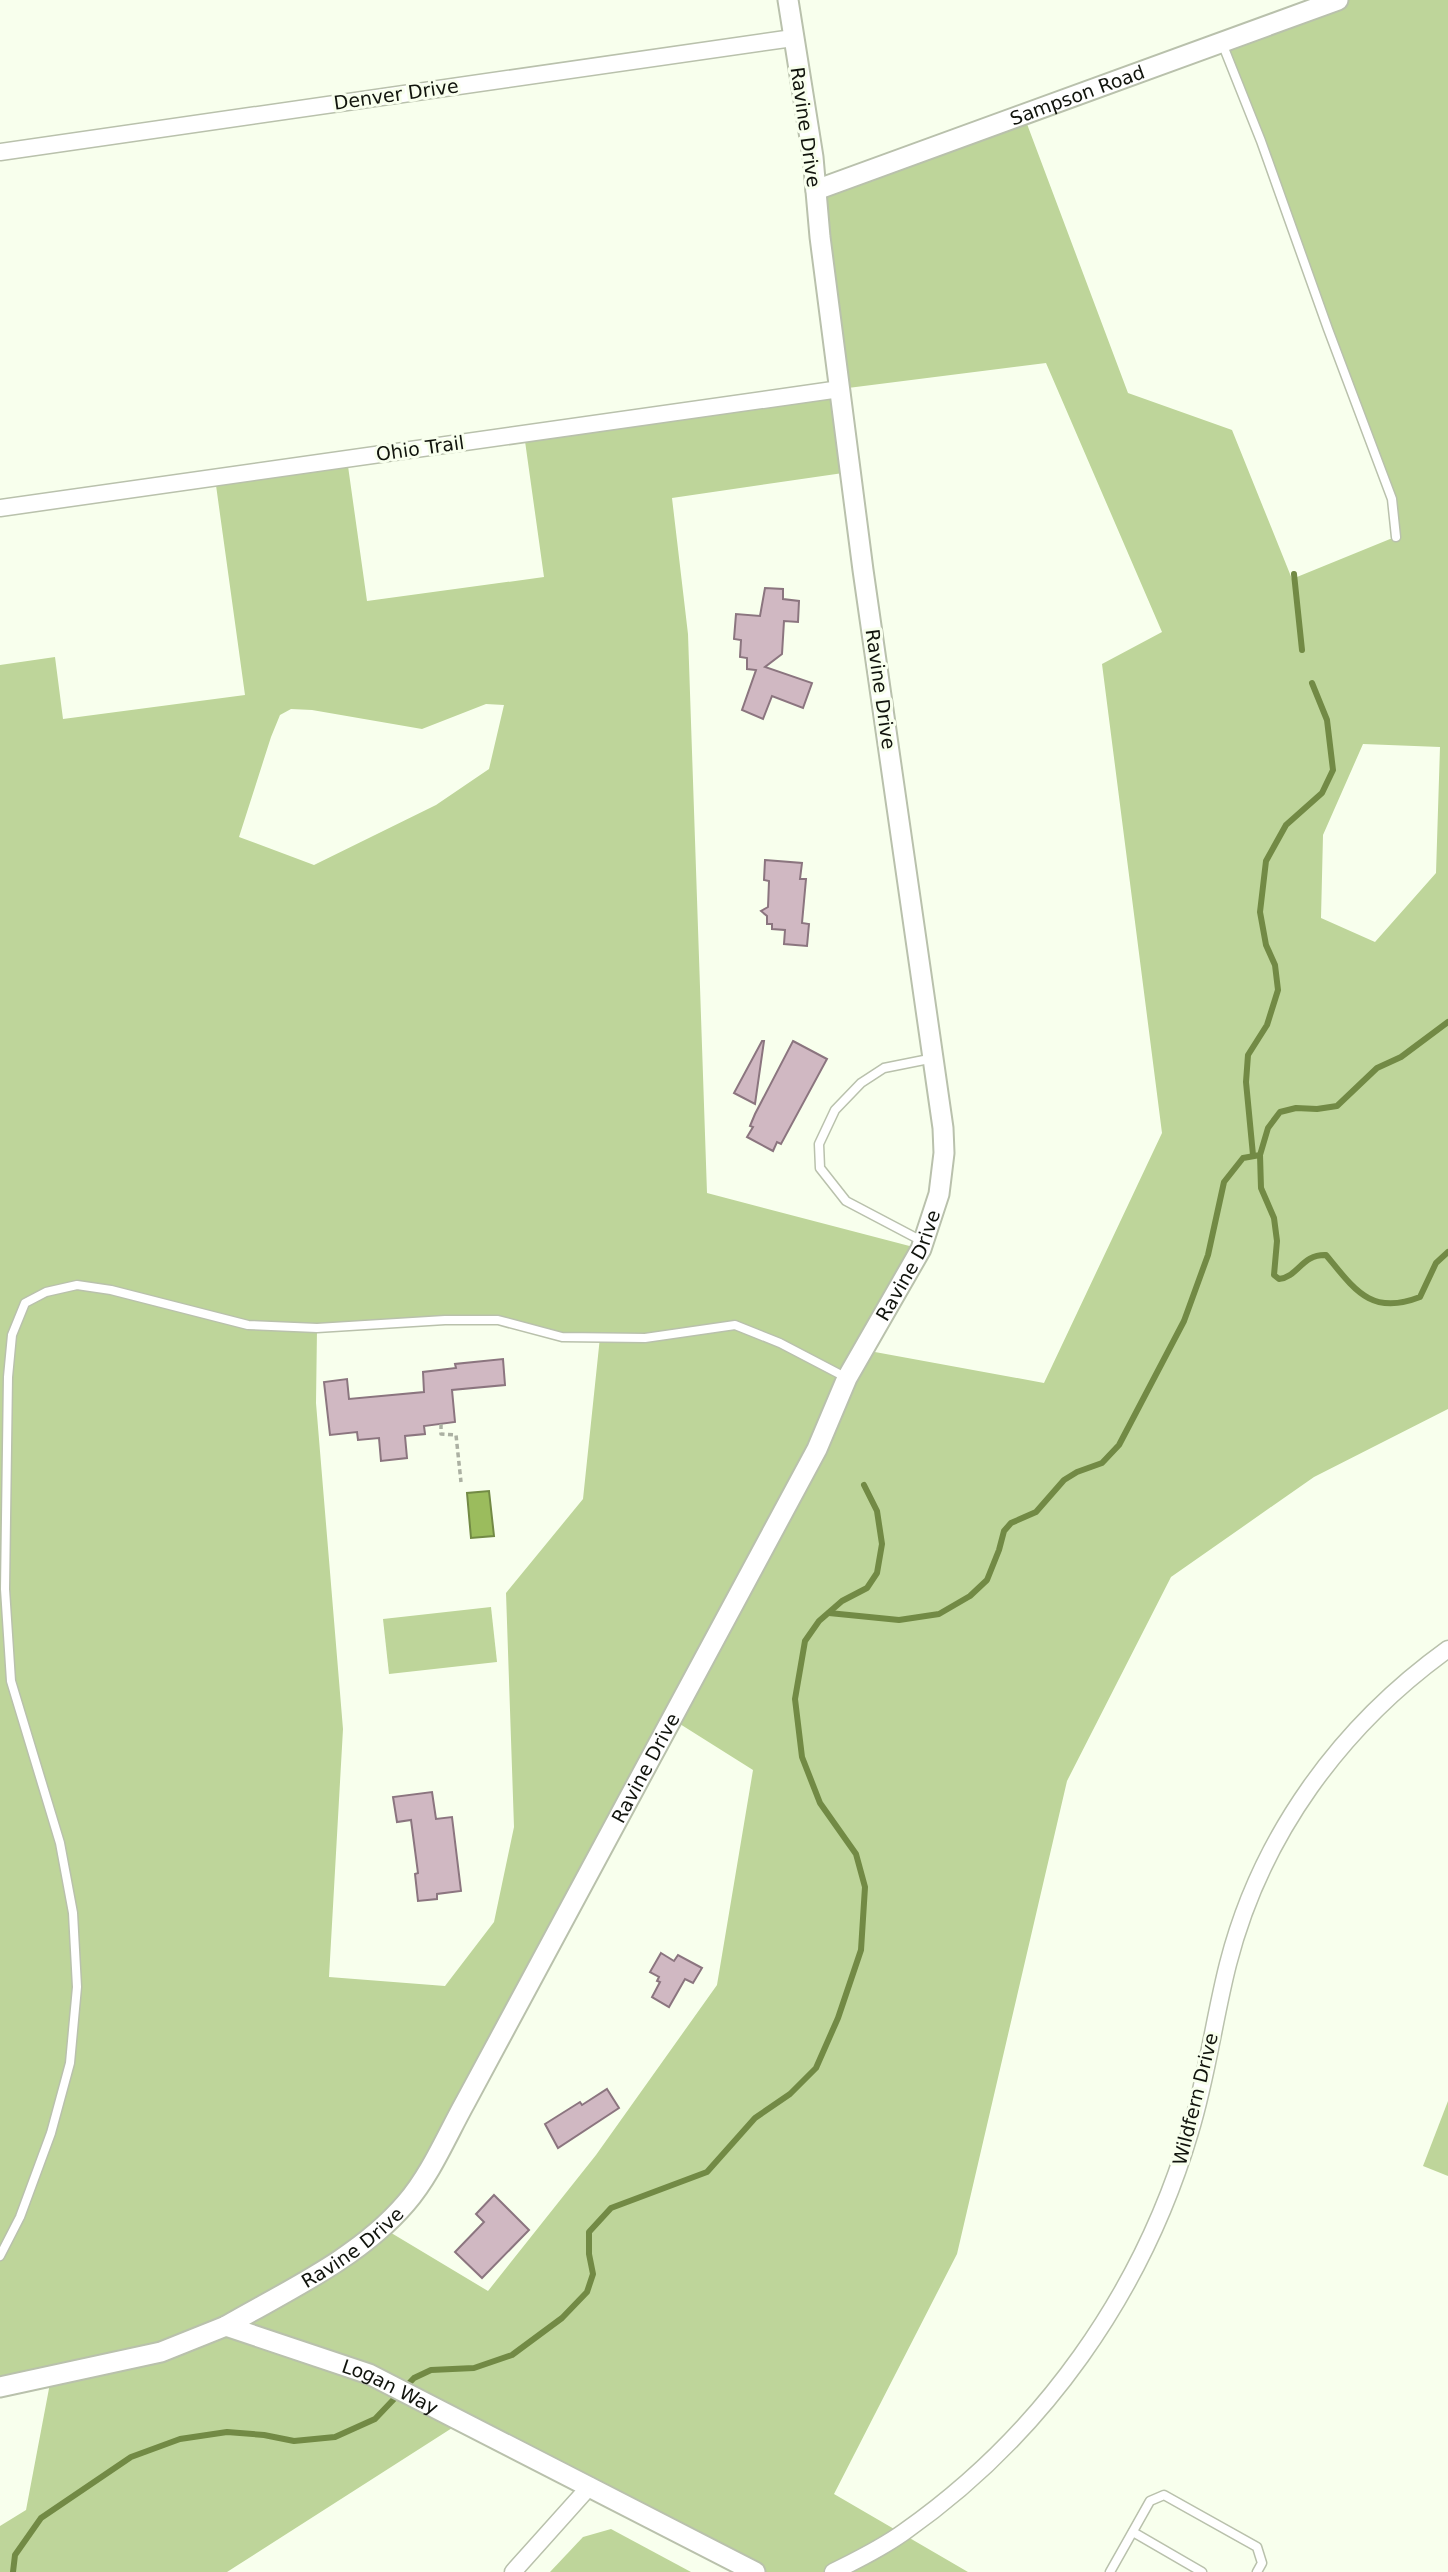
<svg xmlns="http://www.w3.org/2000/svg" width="1448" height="2572" font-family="'DejaVu Sans',sans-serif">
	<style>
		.green { fill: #bed59a; fill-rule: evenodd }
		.water { fill: #9bbc5d; stroke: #728a45; stroke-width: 2 }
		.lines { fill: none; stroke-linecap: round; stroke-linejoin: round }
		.stream { stroke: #728a45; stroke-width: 6 }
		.building { fill: #d0b8c2; stroke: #8b757f; stroke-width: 2 }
		.service-casing { stroke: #b9c1ac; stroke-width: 11 }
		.minor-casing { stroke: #b9c1ac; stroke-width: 19 }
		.tertiary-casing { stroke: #b9c1ac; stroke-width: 23 }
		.path { stroke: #abb0a2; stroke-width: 3.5; stroke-dasharray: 5 3.5; stroke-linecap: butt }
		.service { stroke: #fff; stroke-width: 8 }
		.minor { stroke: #fff; stroke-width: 16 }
		.tertiary { stroke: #fff; stroke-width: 19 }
		.labels { text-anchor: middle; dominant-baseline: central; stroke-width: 6; stroke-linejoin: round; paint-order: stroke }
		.street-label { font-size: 19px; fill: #11140d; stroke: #f8ffed }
	</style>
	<rect width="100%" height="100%" fill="#f8ffed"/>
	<!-- green -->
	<g class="green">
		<path d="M1338,0H1448V1409L1314,1477L1171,1577L1067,1781L957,2254L834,2494L968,2572H755L463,2421L227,2572H0V2526L26,2510L51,2378L0,2387V665L55,657L63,719L245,695L215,478L347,459L367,601L544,577L524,434L839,389L816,190L1024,116L1128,393L1232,430L1292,579L1395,537L1392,499L1222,43ZM1046,363L1162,632L1102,664L1162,1133L1044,1383L864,1350L921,1249L707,1193L688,634L672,498L850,472L840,389ZM486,704L504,705L489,769L436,805L314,865L239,837L271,737L280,715L291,709L312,710L422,729ZM1363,744L1440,747L1436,873L1375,942L1321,918L1323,835ZM498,1320L562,1337H600L583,1499L506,1593L514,1827L494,1922L445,1986L329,1977L343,1729L316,1403L317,1329ZM672,1719L753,1770L717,1985L596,2155L488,2291L383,2228L466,2101Z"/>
		<polygon points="491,1607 497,1662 389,1674 383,1619"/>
		<polygon points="1448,2101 1448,2176 1423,2166"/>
		<polygon points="611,2529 691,2572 550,2572 583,2537"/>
	</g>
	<!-- water -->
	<polygon class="water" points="489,1491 494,1536 471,1538 467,1493"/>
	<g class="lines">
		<!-- stream -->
		<g class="stream">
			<polyline points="1294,574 1302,650"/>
			<polyline points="1253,1155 1246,1082 1248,1055 1267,1025 1278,990 1275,965 1266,945 1260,912 1266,861 1286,825 1322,793 1333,770 1327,720 1312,683"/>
			<path d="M1260,1155L1261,1188L1274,1218L1277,1241L1274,1275L1279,1279C1298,1277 1302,1254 1326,1255C1355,1290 1371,1316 1420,1297L1436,1263L1448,1252"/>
			<polyline points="829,1613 899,1620 939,1614 970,1596 987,1580 999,1550 1004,1531 1011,1523 1036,1512 1064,1480 1077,1472 1102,1463 1119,1445 1184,1321 1208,1255 1224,1182 1243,1158 1260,1155 1268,1128 1280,1112 1296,1108 1317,1109 1337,1106 1377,1068 1401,1057 1448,1022"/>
			<polyline points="13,2572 15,2555 41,2518 131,2457 180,2439 227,2432 264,2435 294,2441 335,2437 375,2419 414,2378 431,2370 474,2368 512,2355 562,2318 587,2292 593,2274 589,2254 589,2232 611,2208 707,2172 755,2118 790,2094 816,2068 838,2018 861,1950 865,1887 856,1854 820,1803 802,1757 795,1699 805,1641 819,1621 842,1601 867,1588 877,1573 882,1544 877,1511 864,1485"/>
		</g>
	</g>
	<!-- building -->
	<g class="building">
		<polygon points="765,588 783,589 783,599 799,601 798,622 784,621 782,654 765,667 812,683 803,708 772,696 763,719 742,710 756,670 747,669 747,658 740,657 741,640 734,639 736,614 760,616"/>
		<polygon points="765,860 802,863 800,879 806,879 802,923 809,924 807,946 784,944 785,930 772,929 772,924 767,924 767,916 761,911 768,907 769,881 764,880"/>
		<polygon points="762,1041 764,1041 755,1104 734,1093"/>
		<polygon points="793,1041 827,1059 781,1144 777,1142 773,1151 747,1137 753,1127 750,1126 755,1114"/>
		<polygon points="503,1359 505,1385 452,1390 455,1422 424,1426 425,1434 405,1436 407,1458 381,1461 379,1438 358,1440 357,1432 330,1435 324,1382 347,1379 349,1399 424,1392 423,1372 456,1368 455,1364"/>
		<polygon points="432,1792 436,1819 452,1817 461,1891 437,1894 437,1899 418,1901 415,1874 418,1873 411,1820 397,1822 393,1797"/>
		<polygon points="661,1953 674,1961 678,1955 702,1968 693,1983 685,1979 669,2007 652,1997 660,1982 657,1981 659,1977 650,1972"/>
		<polygon points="607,2089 619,2108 558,2148 545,2124 580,2102 582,2105"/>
		<polygon points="494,2195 529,2230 482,2278 455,2252 484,2222 476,2214"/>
	</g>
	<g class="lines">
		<!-- service casing -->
		<g class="service-casing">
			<g id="service">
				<polyline points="1222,43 1261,141 1328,329 1392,499 1396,537"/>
				<polyline points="922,1241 846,1201 820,1168 819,1144 835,1110 861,1083 884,1068 934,1058"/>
				<polyline points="0,2256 20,2217 51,2133 70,2063 77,1987 73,1913 60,1843 11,1681 5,1589 8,1377 12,1335 25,1303 46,1292 77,1285 111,1290 248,1325 317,1328 445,1320 498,1320 562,1337 645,1338 735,1325 780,1343 847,1378"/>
				<polyline points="1133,2532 1202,2572"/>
				<polyline points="1110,2572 1150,2501 1164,2495 1257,2547 1262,2563 1257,2572"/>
			</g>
		</g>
		<!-- minor casing -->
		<g class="minor-casing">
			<g id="minor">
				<polyline points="0,152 793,38"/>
				<polyline points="0,508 840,389"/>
				<polyline points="513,2572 590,2486"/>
				<path d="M833,2572C857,2560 882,2548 904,2532C1042,2435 1142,2294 1190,2132C1207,2077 1214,2019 1228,1964C1261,1835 1341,1726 1448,1649"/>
			</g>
		</g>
		<!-- tertiary casing -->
		<g class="tertiary-casing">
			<g id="tertiary">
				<path id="s1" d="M816,190L1338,0"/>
				<path id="s2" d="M226,2326C288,2290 359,2258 406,2203C431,2174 447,2135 466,2101L817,1449L847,1378L921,1249L939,1194L944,1153L943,1128L863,570L820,237L813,157L788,0"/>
				<path id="s3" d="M0,2387L161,2352L226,2326L369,2374L755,2572"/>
			</g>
		</g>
		<!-- path -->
		<polyline class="path" points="441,1424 441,1434 456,1435 461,1482"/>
		<!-- service -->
		<use href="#service" class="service"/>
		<!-- minor -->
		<use href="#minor" class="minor"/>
		<!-- tertiary -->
		<use href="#tertiary" class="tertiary"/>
	</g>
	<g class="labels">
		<!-- street labels -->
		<g class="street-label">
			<text transform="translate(396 94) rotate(-8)">Denver Drive</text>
			<text stroke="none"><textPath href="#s1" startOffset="278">Sampson Road</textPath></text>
			<text transform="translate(806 127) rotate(82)">Ravine Drive</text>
			<text transform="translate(420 448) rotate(-8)">Ohio Trail</text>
			<text transform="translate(881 689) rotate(82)">Ravine Drive</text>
			<text stroke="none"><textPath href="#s2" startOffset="1284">Ravine Drive</textPath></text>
			<text stroke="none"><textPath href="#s2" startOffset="716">Ravine Drive</textPath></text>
			<text transform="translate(1195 2099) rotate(-76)">Wildfern Drive</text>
			<text stroke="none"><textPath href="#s2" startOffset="149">Ravine Drive</textPath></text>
			<text stroke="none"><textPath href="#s3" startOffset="410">Logan Way</textPath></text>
		</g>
	</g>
</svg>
